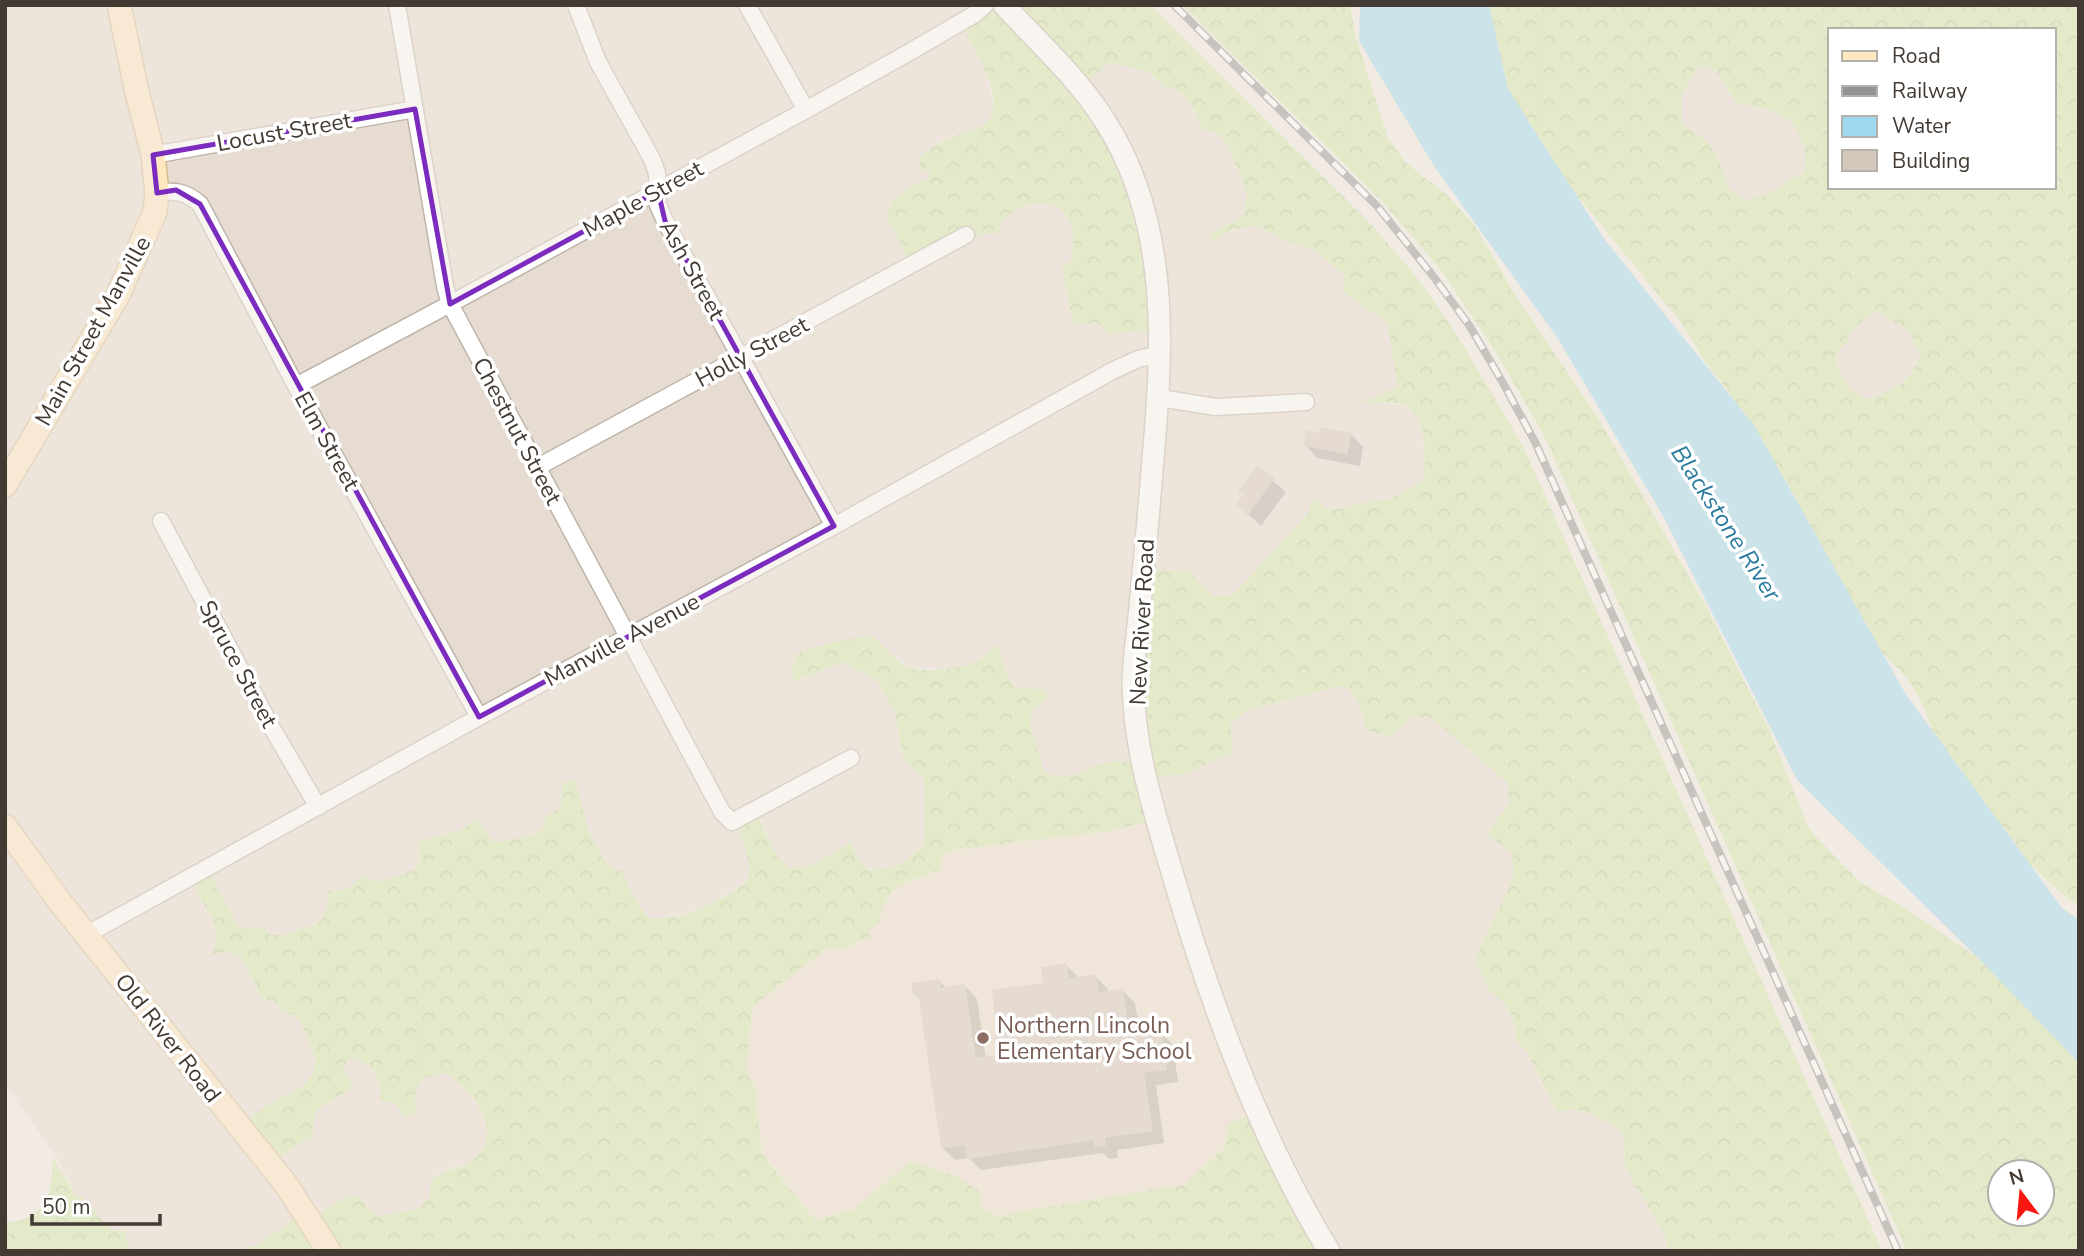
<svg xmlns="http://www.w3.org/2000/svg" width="2084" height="1256" font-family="'Nunito Sans',sans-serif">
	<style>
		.residential { fill: #e6dcd1 }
		.education { fill: #ebdecc }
		.forest { fill: url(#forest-crowns); fill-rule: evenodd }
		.water { fill: #9ed9f0 }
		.shadow { fill: #0003 }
		.building { fill: #d6c8bb }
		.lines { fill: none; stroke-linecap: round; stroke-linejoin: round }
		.minor-casing { stroke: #c0b5a9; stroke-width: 19 }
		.tertiary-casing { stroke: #c0b5a9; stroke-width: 24 }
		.secondary-casing { stroke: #d5bc94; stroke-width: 26 }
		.minor { stroke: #fff; stroke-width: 16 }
		.tertiary { stroke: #fff; stroke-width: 21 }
		.secondary { stroke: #ffe7c0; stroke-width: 23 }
		.rail-casing { stroke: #939393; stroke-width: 8 }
		.rail { stroke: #fff; stroke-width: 5; stroke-dasharray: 16; stroke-linecap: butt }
		.marked { fill: none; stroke: #7b2cbf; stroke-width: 5; stroke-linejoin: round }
		.education-dot { fill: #8d6e63; stroke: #fff; stroke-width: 2.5 }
		.labels { text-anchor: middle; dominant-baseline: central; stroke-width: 7; stroke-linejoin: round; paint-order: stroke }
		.street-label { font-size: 23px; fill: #433b33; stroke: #fff }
		.education-label { font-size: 23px; fill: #785e54; stroke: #fff; text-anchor: start }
		.water-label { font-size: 24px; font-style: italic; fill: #2a7c9e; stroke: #fff }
	</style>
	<defs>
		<pattern id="forest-crowns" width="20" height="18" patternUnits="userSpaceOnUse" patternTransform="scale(1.75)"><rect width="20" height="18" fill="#d3e7ab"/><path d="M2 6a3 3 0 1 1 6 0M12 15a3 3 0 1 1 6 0" fill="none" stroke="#b6c794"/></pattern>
	</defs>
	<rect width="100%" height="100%" fill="#f2ebe3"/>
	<!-- residential -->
	<g class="residential">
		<polygon points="5,5 990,5 964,30 984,65 994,105 992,116 981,127 938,141 931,178 921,181 886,217 897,235 913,270 957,245 990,232 1014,209 1045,202 1056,204 1069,218 1075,246 1071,261 1062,267 1072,320 1076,324 1097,323 1080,89 1110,62 1150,73 1164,87 1172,87 1187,96 1203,130 1217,133 1227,143 1247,193 1244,216 1208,234 1214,241 1228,231 1258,225 1281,239 1317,252 1344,275 1344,292 1387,323 1399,387 1362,402 1404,405 1418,417 1426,457 1423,480 1389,500 1376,500 1334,510 1325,507 1316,499 1311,502 1310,512 1233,595 1214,596 1189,571 1143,762 1107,762 1066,777 1054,776 1044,771 1030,725 1032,709 1046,699 1017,687 1008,678 997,644 977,661 958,668 925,669 910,667 886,651 875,637 864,637 820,646 797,654 792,668 795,682 843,662 876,679 895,712 903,759 924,778 925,797 924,845 898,866 869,870 858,859 851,843 812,866 790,868 774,852 760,817 738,825 750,866 747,881 708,906 661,920 647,918 630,890 623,872 607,864 590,835 575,780 561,807 546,816 544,827 538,832 506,843 493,842 477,819 459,831 419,841 420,862 412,871 379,882 363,876 347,889 328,891 327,907 322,919 316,924 284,935 271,935 264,928 239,927 211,875 194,884 212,915 217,938 215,949 210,954 226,952 241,956 263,999 276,1002 282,1012 294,1015 301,1024 316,1058 313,1072 304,1086 267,1105 275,1161 301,1142 313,1137 315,1111 353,1087 343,1068 350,1058 360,1059 372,1068 382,1086 414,1096 423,1078 445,1073 463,1085 479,1108 489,1131 487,1143 473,1161 440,1172 430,1182 430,1198 417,1209 379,1216 369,1210 360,1197 311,1219 302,1214 257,1245 234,1251 130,1251 125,1231 109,1229 84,1198 75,1194 57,1158 5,1084"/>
		<polygon points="1709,66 1717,72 1736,103 1778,112 1791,120 1799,131 1807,157 1803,172 1766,195 1745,200 1730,190 1716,153 1682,125 1682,96 1697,67"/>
		<polygon points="1875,310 1909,332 1920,354 1916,369 1887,395 1866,399 1850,389 1835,362 1838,351 1846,344 1849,333"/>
		<polygon points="1340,686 1349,689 1358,699 1366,730 1390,737 1412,717 1430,717 1509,784 1509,803 1486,833 1512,853 1514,875 1475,960 1490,991 1505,1003 1514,1022 1516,1040 1528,1054 1555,1112 1573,1109 1592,1114 1620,1130 1624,1136 1625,1167 1666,1238 1667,1251 1328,1251 1260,1117 1147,777 1187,774 1230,725 1246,711"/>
	</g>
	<!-- education -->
	<polygon class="education" points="1147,821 1204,1009 1247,1116 1227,1125 1225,1147 1184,1185 1016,1212 1004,1217 985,1212 979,1204 911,1161 853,1210 815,1220 762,1151 755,1087 746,1067 753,1006 825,950 852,947 879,923 882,908 899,885 941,870 941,857 955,850 1110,831"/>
	<!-- forest -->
	<g class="forest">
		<path d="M990,5H1150L1373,226L1419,280L1460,340L1523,446L1882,1251H1843L1835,1248L1832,1251H1667L1666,1238L1625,1167L1624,1136L1620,1130L1592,1114L1573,1109L1556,1112L1528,1054L1516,1040L1514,1022L1505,1003L1490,991L1475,959L1514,875L1512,853L1486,834L1509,803V784L1430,717H1412L1390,737L1366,730C1361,711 1360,692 1340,686L1246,711L1230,725L1233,752L1187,774L1148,777L1153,820L1110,831L955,850L942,857L941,870C909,881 886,884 879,923L869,931L871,939H860L852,947L825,950L753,1006L746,1067L755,1087L762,1153L815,1220L853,1210L911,1161L958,1177L980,1192L979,1204C989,1217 1002,1218 1016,1212L1184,1185L1225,1147L1227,1125L1256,1112L1328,1251H234L257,1245L302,1214L311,1219L346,1197H360L369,1210L379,1216L417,1209L430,1198V1182C445,1166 462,1170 474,1159C506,1130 472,1091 445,1073L423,1078L414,1096L417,1112L405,1117L395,1104L380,1100C383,1080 372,1060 350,1058L343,1068L353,1087L315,1111L313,1137L301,1142L275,1161L239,1126L267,1105L304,1086L313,1072L316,1058L301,1024L294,1015L282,1012L276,1002L263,999L241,956L226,952L209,955C231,932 199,906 195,883L211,875L239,927L264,928L271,935H284L316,924L322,919L327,907L328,891L347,889L363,876L379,882L412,871L420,862L418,841L459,831L477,819L493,842C504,842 537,837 543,827C544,826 546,818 546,816L561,807L562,783L575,779L590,835L607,864L623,872L630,890L648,918C682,922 721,902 747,881L750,866L738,825L758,815L774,852L790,868L812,866L851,842L858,859L869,870L898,866L924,845V778L903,759L895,712L876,679L843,662L794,682L792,668L797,654C821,645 849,636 875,637C884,648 895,661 909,667C924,673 960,669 975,662C983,658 990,650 997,644L1008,678L1016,687L1046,690L1047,699L1032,709L1030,725L1044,771C1071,786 1083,766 1108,762C1119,761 1131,762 1143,762L1136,686L1153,570L1189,571L1214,596L1233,595L1309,512L1311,502L1316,499L1325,507L1334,510L1376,500H1389L1423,480C1426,460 1427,414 1404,405C1395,401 1371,403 1360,403L1398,387L1387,323L1344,292V275L1317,252L1281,239L1258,225L1228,231L1214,241L1208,234L1244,216L1247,193L1227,143L1217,133L1203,130C1194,111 1188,88 1164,87L1150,73L1110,62L1080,89L1101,123L1148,234L1149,330L1109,334L1097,323L1076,324L1072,320L1062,267L1071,261C1084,205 1040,185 1001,222L1000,233C973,230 936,257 913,271L897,235L886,217L894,198L921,181L931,178L930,171H923L920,166V157C943,137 951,138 977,128C1017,113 974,52 964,29Z"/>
		<path d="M1182,5H1350L1356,38L1388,138L1406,163L1446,194L1475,226L1515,295L1597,416L1706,606L1771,734L1809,829L1859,881L1903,907L2041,1001L2079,1035V1251H1907L1545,438L1497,354L1441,270L1380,199ZM2000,1172H2042V1214H2000Z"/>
		<path d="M1467,5H2079V906L2064,896L1996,833L1938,750L1925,709L1908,679L1876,646L1798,523L1726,388L1705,362L1680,321L1491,91ZM1830,30H2054V187H1830ZM1709,66L1717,72L1736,103C1762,108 1791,109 1801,139C1806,152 1807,159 1804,172L1766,195L1745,200L1730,190L1716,153L1703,138L1682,124V96L1697,67ZM1875,310L1909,332L1920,354C1914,380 1891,394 1866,399L1850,389L1835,362L1838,351L1846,344L1849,333Z"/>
		<path d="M53,1158L75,1194L84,1198L109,1229L125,1231L130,1251H5V1223C49,1218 51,1196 53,1158Z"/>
	</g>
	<!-- water -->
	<polygon class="water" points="1360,5 1489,5 1508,89 1605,240 1754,425 1905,693 2062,908 2079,920 2079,1063 1983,963 1797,780 1662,514 1558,339 1434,166 1359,41"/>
	<!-- shadow -->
	<g class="shadow">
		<polygon points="1351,434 1363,447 1360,466 1317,458 1305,445 1320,435"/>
		<polygon points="1257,467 1286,492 1261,526 1238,505"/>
		<polygon points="1066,965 1078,977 1095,976 1108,989 1108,993 1123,991 1135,1003 1140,1035 1160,1032 1173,1045 1178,1082 1156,1085 1164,1143 1117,1150 1118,1158 1109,1159 1103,1153 981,1170 969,1158 955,1160 942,1147 921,1000 914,993 939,981 947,989 965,986 977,999 986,1059 999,1057 999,1032"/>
	</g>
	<!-- building -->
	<g class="building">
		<polygon points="1320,427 1352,433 1347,454 1303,446 1306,430 1319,433"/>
		<polygon points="1257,465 1275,478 1248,515 1235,505 1243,495 1238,491"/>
		<polygon points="1066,963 1069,978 1096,974 1099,992 1123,989 1130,1035 1161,1030 1167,1070 1144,1073 1153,1131 1105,1138 1106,1146 1095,1147 1094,1140 967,1159 965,1145 941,1148 918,993 913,994 911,983 939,979 941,988 965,984 976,1058 997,1055 994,1031 997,1031 992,990 1043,983 1041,967"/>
	</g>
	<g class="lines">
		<!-- minor casing -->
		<g class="minor-casing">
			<g id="minor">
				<polyline points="397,5 445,286 450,304 722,812 732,822 851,758"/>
				<polyline points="576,5 598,62 652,159 657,173 658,205 665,221 834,526"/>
				<polyline points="747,5 806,110"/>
				<polyline points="153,155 415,109"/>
				<path d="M157,193C175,190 186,192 200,204L296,386L479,717"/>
				<polyline points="296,386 450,304 806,110 908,53 975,14 985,5"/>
				<polyline points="1159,398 1216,407 1306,402"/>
				<polyline points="536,468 966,235"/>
				<polyline points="161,521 272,728 318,807"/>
				<polyline points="86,935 479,717 834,526 1114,370 1138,359 1161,354"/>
			</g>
		</g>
		<!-- tertiary casing -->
		<g class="tertiary-casing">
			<path id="tertiary" d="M1004,5C1038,42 1078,78 1105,121C1170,223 1163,344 1153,459C1149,508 1145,556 1140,605C1138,632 1133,659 1133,685C1134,745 1152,805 1169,862C1207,993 1257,1134 1329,1251"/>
		</g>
		<!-- secondary casing -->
		<g class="secondary-casing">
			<g id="secondary">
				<polyline points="5,485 118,295 155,212 157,193 153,155 136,88 119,5"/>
				<polyline points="5,826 60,902 285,1183 329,1251"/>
			</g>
		</g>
		<!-- minor -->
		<use href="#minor" class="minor"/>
		<!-- tertiary -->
		<use href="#tertiary" class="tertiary"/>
		<!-- secondary -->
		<use href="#secondary" class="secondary"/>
		<!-- rail casing -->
		<g class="rail-casing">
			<polyline id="rail" points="1174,5 1377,206 1433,276 1469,325 1503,383 1535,442 1898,1251"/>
		</g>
		<!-- rail -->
		<use href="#rail" class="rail"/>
	</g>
	<!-- marked area -->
	<path d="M0 0H2084V1256H0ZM415,109L450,304L658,191L665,221L834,526L479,717L200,204L176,190L157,193L153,155Z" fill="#f2ebe3" fill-opacity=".55" fill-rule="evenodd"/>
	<path class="marked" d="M415,109L450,304L658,191L665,221L834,526L479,717L200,204L176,190L157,193L153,155Z"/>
	<!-- markers -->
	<circle class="education-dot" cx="983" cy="1038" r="7"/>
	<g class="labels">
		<!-- street labels -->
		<g class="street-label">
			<text transform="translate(284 132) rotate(-10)">Locust Street</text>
			<text transform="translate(643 199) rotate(-29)">Maple Street</text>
			<text transform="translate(692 270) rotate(61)">Ash Street</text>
			<text transform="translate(93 331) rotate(-61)">Main Street Manville</text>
			<text transform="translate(752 352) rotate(-28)">Holly Street</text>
			<text transform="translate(517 431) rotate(62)">Chestnut Street</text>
			<text transform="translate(327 441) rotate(61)">Elm Street</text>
			<text transform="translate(1142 622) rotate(-87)">New River Road</text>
			<text transform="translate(622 640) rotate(-28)">Manville Avenue</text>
			<text transform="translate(238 664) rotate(62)">Spruce Street</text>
			<text transform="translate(168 1038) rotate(52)">Old River Road</text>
		</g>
		<!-- education labels -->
		<g class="education-label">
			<text x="997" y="1025">Northern Lincoln<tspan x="997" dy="26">Elementary School</tspan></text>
		</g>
		<!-- water labels -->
		<g class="water-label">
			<text transform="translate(1726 523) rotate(57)">Blackstone River</text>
		</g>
	</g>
	<!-- border -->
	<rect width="2084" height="1256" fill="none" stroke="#433b33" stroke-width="14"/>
	<!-- legend -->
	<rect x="1828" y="28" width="228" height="161" fill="#ffffff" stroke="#b4b1ad" stroke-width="2"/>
	<rect x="1842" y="51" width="35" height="10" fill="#ffe7c0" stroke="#b4b1ad" stroke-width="2"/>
	<text x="1892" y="63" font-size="21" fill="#433b33">Road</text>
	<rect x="1842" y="86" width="35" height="10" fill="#939393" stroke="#b4b1ad" stroke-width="2"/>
	<text x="1892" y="98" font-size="21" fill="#433b33">Railway</text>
	<rect x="1842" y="116" width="35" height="21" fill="#9ed9f0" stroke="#b4b1ad" stroke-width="2"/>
	<text x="1892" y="133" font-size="21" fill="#433b33">Water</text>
	<rect x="1842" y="150" width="35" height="21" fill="#d6c8bb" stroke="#b4b1ad" stroke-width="2"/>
	<text x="1892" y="168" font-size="21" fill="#433b33">Building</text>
	<!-- north arrow -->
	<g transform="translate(2021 1193) rotate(344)"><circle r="33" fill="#ffffff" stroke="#b4b1ad" stroke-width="2"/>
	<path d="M0-5L12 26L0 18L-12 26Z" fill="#fa1711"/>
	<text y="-10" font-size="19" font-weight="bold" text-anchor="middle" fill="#433b33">N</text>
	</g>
	<!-- scale -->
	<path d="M32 1214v10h128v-10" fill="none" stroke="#433b33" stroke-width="3.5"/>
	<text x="42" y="1214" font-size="21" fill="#433b33" stroke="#ffffff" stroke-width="5" paint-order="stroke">50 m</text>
</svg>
